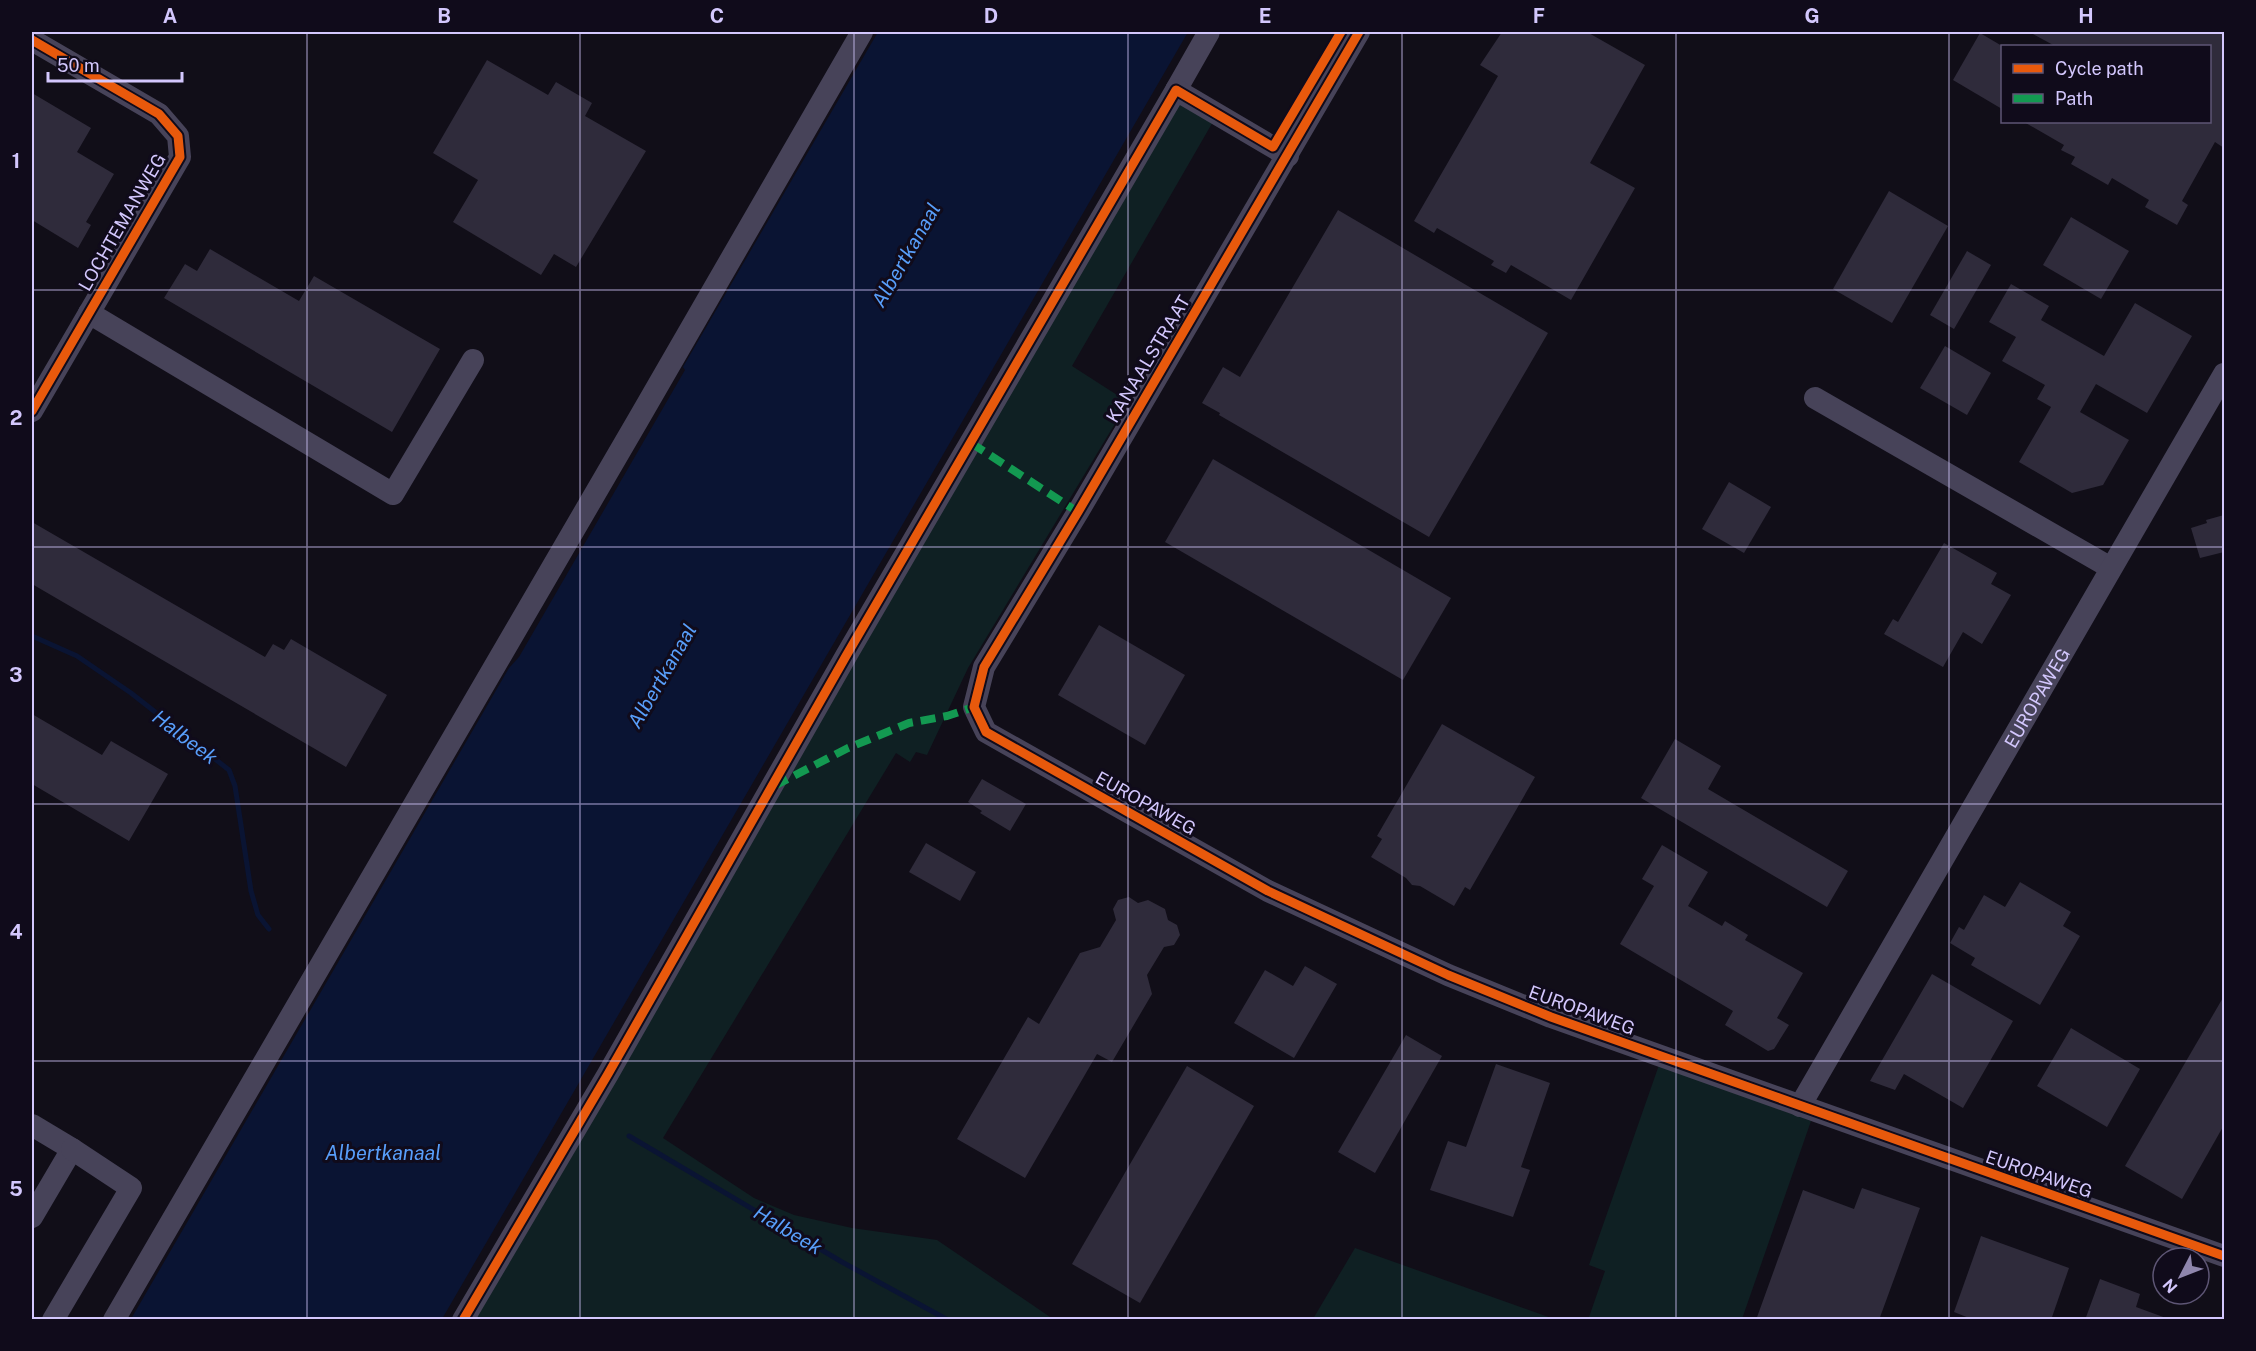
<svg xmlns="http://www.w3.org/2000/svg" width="2256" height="1351" font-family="'Public Sans',sans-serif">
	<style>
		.green { fill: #0f2023 }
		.water { fill: #0a1433 }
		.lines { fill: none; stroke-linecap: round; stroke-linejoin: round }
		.stream { stroke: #0a1433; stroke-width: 5 }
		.building { fill: #2f2b3b }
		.minor { stroke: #474359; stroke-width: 22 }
		.quiet { stroke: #139951; stroke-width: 8; stroke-dasharray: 15 8; stroke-linecap: butt }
		.cycleway-casing { stroke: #100b1b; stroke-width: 13 }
		.cycleway { stroke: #e8590c; stroke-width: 9 }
		.grid { fill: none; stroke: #d3c7fd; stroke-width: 1.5; stroke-opacity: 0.55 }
		.labels { text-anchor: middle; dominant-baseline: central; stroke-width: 6; stroke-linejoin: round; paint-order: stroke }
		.street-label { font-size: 18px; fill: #d3c7fd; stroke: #100b1b }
		.water-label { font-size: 20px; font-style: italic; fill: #589efa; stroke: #100b1b }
		.neatline { fill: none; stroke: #d3c7fd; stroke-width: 2 }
		.grid-label { font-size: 20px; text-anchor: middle; font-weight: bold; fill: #d3c7fd }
	</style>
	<rect width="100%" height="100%" fill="#110e18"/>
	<!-- green -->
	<g class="green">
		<polygon points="1184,101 1214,120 1072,366 1128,402 968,668 927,755 916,752 910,762 896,753 663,1138 754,1198 794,1215 852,1228 937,1240 1053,1319 470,1320 1174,106"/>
		<polygon points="1659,1065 1811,1121 1742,1319 1588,1320 1605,1271 1589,1265"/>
		<polygon points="1355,1248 1554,1319 1313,1319"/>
	</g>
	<!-- water -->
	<polygon class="water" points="878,32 1188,32 442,1319 131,1319 509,668 519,657 685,370 683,367"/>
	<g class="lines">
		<!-- stream -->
		<g class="stream">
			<polyline points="32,636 77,656 131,693 229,770 235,786 251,891 258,915 269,929"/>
			<polyline points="629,1136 842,1262 948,1320"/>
		</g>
	</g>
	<!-- building -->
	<g class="building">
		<polygon points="1502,32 1587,32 1645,65 1590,163 1635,188 1571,300 1511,265 1506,273 1491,265 1494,261 1437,228 1434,233 1414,221 1498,76 1480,65"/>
		<polygon points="2029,32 2224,32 2224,148 2215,142 2182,201 2188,205 2177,225 2145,207 2149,200 2112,178 2108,185 2071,164 2075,157 2061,150 2064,145 2024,122 2210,122 2210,46 2055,46"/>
		<polygon points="1980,33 2002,46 2002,109 1953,80"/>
		<polygon points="487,60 548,95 556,82 592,103 585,116 646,151 576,267 554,254 541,275 453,222 478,180 433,153"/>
		<polygon points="32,93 91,128 77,152 114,174 86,222 91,225 78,248 32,220"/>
		<polygon points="1889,191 1948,226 1892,323 1833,289"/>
		<polygon points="1338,210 1548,333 1429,537 1219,415 1220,413 1202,403 1223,367 1240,377"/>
		<polygon points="2071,217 2129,251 2101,299 2043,265"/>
		<polygon points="210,249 299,301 314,276 440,349 392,432 164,298 185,264 197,271"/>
		<polygon points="1967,251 1991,265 1954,329 1930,315"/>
		<polygon points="2011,284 2049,306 2041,320 2104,356 2135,303 2192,336 2147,413 2096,384 2080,412 2129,440 2103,485 2072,493 2019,462 2051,407 2037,399 2045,385 2002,361 2016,337 1989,322"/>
		<polygon points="1945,346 1991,373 1967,415 1920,388"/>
		<polygon points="1213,459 1451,598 1403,680 1165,542"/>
		<polygon points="1729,482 1771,507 1744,553 1702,529"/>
		<polygon points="2224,515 2224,552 2200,558 2191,528 2207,523 2206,520"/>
		<polygon points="32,522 265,657 273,644 284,650 291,639 387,695 346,767 32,584"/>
		<polygon points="1944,543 1997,573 1991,584 2011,595 1982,644 1963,632 1943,667 1884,634 1893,619 1898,622"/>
		<polygon points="1099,625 1185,675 1145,745 1058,695"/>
		<polygon points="32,714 102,755 111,741 168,774 129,841 32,784"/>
		<polygon points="1442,724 1535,777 1470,890 1465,887 1454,906 1420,886 1412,885 1406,878 1371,857 1382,839 1377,836"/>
		<polygon points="1675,739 1721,766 1708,789 1848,871 1827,907 1641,798"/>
		<polygon points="982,779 1026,804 1010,831 980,813 982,811 968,802"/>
		<polygon points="926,843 976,872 960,901 909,872"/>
		<polygon points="1662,845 1708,872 1688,906 1722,926 1725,921 1748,935 1745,940 1803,973 1777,1018 1789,1025 1774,1049 1768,1051 1725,1025 1733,1011 1620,944 1654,886 1642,879"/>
		<polygon points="2020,882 2071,912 2063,926 2080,936 2040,1005 1971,965 1975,958 1950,943 1959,927 1964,930 1984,895 2005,907"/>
		<polygon points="1129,897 1138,903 1148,900 1165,909 1168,920 1177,925 1180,935 1174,945 1164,947 1147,975 1152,994 1112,1062 1097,1054 1025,1178 957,1139 1028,1017 1039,1024 1080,953 1100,947 1116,920 1113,909 1118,900"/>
		<polygon points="1305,966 1337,984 1294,1058 1234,1023 1265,970 1293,986"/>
		<polygon points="1932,974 2013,1021 1963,1108 1904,1074 1895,1090 1870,1081"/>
		<polygon points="2224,996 2224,1125 2182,1199 2125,1166"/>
		<polygon points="2071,1028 2140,1069 2107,1127 2037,1086"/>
		<polygon points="1406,1035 1442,1056 1375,1173 1338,1152"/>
		<polygon points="1496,1064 1550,1083 1521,1167 1530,1170 1513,1217 1430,1190 1448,1141 1466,1147"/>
		<polygon points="1187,1066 1254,1106 1140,1303 1072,1264"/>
		<polygon points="1862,1188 1920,1208 1879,1320 1756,1320 1803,1190 1854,1209"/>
		<polygon points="1981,1236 2069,1268 2051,1320 1974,1320 1954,1312"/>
		<polygon points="2100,1279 2140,1294 2136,1307 2166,1318 2165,1320 2085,1320"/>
	</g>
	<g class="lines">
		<!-- minor -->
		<g class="minor">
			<polyline points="1359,32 1078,512 984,667 974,707 986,732 1268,891 1448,975 1551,1017 2224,1256"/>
			<polyline points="32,40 159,114 178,136 180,157 32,411"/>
			<polyline points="1176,90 1209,32"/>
			<polyline points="89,313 393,494 473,360"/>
			<polyline points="1815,398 2111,568"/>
			<path id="s1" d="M1800,1106L2224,374"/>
			<polyline points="32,1125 72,1149 32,1217"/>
			<polyline points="53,1320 131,1188 72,1149"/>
			<polyline points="114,1320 638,420 862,32"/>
			<polyline points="463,1320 608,1074 846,656 1176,90 1288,156"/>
		</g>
		<!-- quiet -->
		<g class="quiet">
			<polyline points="971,443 1078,512"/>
			<polyline points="774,786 848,748 909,723 947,716 974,707"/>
		</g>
		<!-- cycleway casing -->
		<g class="cycleway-casing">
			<g id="cycleway">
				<polyline points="1359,32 1078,512 984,667 974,707 986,732 1268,891 1448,975 1551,1017 2224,1256"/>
				<polyline points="32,40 159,114 178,136 180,157 32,411"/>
				<polyline points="463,1320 608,1074 846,656 1176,90 1273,147 1341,32"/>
			</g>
		</g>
		<!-- cycleway -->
		<use href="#cycleway" class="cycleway"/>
	</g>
	<!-- grid -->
	<path class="grid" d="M307,32V1320M580,32V1320M854,32V1320M1128,32V1320M1402,32V1320M1676,32V1320M1949,32V1320M32,290H2224M32,547H2224M32,804H2224M32,1061H2224"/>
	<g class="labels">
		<!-- street labels -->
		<g class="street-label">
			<text transform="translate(122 222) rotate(-60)">LOCHTEMANWEG</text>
			<text transform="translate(1148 359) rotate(-59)">KANAALSTRAAT</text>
			<text stroke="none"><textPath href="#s1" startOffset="472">EUROPAWEG</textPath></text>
			<text transform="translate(1146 803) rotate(29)">EUROPAWEG</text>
			<text transform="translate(1582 1010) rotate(20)">EUROPAWEG</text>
			<text transform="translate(2039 1174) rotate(19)">EUROPAWEG</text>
		</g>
		<!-- water labels -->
		<g class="water-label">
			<text transform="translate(906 255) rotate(-60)">Albertkanaal</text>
			<text transform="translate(662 676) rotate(-60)">Albertkanaal</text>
			<text transform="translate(185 737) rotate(37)">Halbeek</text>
			<text x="383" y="1153">Albertkanaal</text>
			<text transform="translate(788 1230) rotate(31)">Halbeek</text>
		</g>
	</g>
	<!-- border -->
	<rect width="2256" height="1351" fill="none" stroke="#100b1b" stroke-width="66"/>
	<!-- legend -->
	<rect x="2001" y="45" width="210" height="78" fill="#100b1b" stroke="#5e5675" stroke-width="1.5"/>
	<rect x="2013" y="64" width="30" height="9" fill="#e8590c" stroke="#5e5675" stroke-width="1.5"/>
	<text x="2055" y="75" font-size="18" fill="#d3c7fd">Cycle path</text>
	<rect x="2013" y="94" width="30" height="9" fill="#139951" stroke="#5e5675" stroke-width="1.5"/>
	<text x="2055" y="105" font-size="18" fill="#d3c7fd">Path</text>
	<!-- north arrow -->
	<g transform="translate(2181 1276) rotate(228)"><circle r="28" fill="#100b1b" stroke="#5e5675" stroke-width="1.5"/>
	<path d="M0-4.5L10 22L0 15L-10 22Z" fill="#8f86ad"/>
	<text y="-9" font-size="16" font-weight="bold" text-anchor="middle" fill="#d3c7fd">N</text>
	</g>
	<!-- scale -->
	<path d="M48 72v9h134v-9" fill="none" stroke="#d3c7fd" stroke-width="3"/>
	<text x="57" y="72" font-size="18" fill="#d3c7fd" stroke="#100b1b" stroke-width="4.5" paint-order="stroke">50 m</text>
	<rect x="33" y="33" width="2190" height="1285" class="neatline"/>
	<g class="grid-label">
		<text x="170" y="23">A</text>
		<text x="444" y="23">B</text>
		<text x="717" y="23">C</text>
		<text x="991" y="23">D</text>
		<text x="1265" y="23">E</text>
		<text x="1539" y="23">F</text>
		<text x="1812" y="23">G</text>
		<text x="2086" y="23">H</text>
		<text x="16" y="168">1</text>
		<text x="16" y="425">2</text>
		<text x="16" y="682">3</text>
		<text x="16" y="939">4</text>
		<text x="16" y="1196">5</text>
	</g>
</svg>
